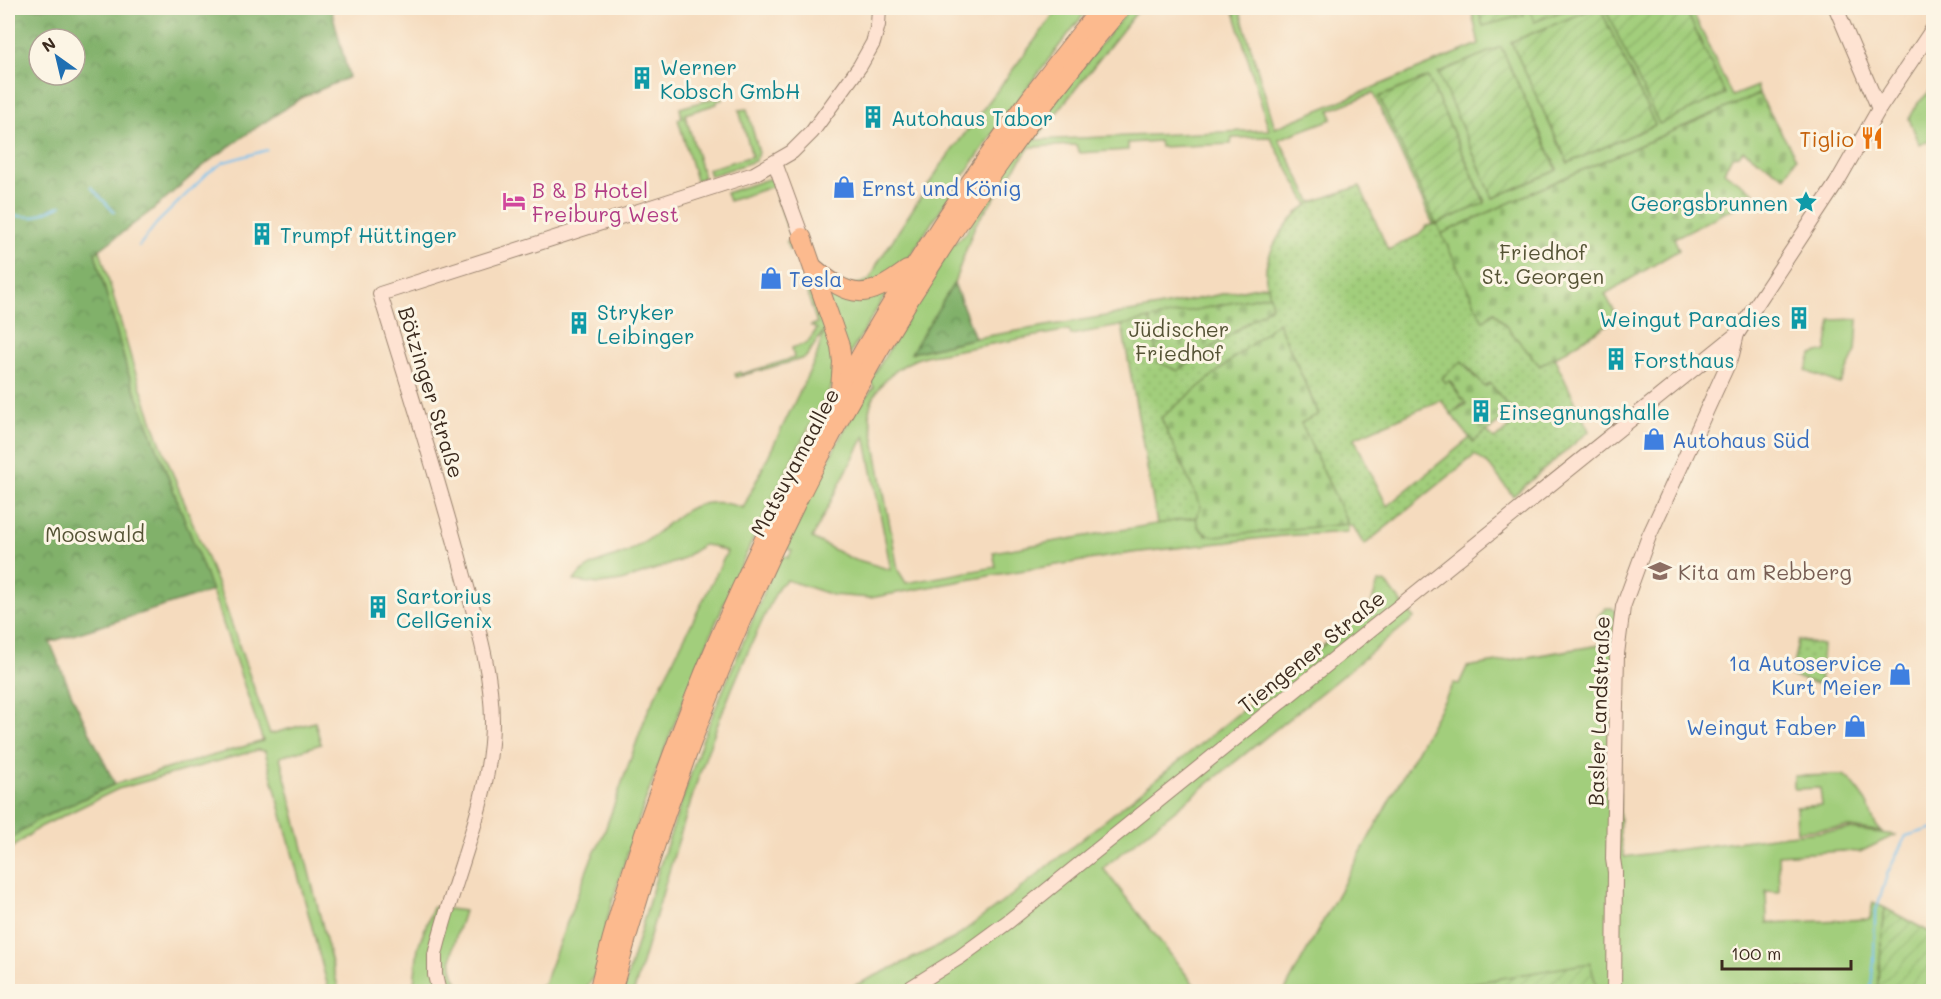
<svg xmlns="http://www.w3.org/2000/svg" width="1941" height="999" font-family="Mali,sans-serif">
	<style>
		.grass { fill: #a2ce7b; stroke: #6e7c4c; stroke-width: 1.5; fill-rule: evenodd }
		.forest { fill: url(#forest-crowns); stroke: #5e6e44; stroke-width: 1.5; fill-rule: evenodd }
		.cemetery { fill: url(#cemetery-stones); stroke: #6e7c4c; stroke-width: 1.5 }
		.park { fill: url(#park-dots); stroke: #6e7c4c; stroke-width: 1.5; fill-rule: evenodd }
		.garden { fill: url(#garden-furrows); stroke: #6e7c4c; stroke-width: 1.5 }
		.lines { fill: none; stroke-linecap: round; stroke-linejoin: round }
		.stream { stroke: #76c1ef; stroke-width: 2 }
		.secondary-casing { stroke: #98826e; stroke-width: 16 }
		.highway-casing { stroke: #98826e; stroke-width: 20 }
		.secondary { stroke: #fee3d2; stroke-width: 14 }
		.highway { stroke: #fcba8e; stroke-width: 18 }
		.labels { text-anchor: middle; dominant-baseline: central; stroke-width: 6; stroke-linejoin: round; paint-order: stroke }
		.culture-label { font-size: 21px; fill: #0d838f; stroke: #fcf5e5; text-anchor: start }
		.food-label { font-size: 21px; fill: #c56008; stroke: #fcf5e5; text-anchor: end }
		.shop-label { font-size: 21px; fill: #366cbe; stroke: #fcf5e5; text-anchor: start }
		.hotel-label { font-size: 21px; fill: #b23c85; stroke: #fcf5e5; text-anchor: start }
		.park-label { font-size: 21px; fill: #555335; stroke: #fcf5e5 }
		.street-label { font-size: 21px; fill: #3b2a1e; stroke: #fcf5e5 }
		.education-label { font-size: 21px; fill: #785e54; stroke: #fcf5e5; text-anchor: start }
	</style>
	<defs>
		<pattern id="forest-crowns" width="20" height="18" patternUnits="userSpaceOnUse" patternTransform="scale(1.5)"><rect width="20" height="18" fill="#81b16b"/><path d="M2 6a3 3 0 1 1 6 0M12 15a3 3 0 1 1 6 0" fill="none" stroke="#6b9057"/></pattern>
		<pattern id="cemetery-stones" width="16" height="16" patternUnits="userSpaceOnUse" patternTransform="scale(1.5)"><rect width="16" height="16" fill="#a2ce7b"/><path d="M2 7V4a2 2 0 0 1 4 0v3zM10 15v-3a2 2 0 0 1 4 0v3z" fill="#8cb16a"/></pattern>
		<pattern id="park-dots" width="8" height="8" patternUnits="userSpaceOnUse" patternTransform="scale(1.5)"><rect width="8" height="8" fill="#a2ce7b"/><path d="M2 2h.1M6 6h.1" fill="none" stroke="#8cb16a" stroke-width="1.8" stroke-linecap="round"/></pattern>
		<pattern id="garden-furrows" width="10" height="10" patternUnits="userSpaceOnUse" patternTransform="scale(1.5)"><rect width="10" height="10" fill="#a2ce7b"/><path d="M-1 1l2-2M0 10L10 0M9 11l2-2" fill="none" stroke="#8cb16a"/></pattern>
	</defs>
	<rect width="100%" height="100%" fill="#fcf5e5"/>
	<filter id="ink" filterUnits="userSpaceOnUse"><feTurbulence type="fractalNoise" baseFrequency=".0167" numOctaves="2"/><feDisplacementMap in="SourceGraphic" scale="12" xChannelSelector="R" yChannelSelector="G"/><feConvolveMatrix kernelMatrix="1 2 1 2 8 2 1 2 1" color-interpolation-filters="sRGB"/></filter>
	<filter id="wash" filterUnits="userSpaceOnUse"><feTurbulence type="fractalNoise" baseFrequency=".008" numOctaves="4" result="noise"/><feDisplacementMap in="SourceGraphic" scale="24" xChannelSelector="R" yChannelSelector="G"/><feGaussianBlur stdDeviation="1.35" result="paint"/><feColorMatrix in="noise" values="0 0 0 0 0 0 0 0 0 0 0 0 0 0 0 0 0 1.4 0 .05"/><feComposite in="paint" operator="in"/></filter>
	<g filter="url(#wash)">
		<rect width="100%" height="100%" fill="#f5dbbe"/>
		<!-- grass -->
		<g class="grass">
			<path d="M1059,8H1089C948,184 825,375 733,583C686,691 642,800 609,913C601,940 604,971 583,991L531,992L544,984L547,975L590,862L604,833L647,713L727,552L713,546L703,545L679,561L621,581L599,584L574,581C585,562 611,560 629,551C636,547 643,543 649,539C665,528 679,511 698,505C715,500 728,503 743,508L816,358L824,331L805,358L736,377L735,374L740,372L741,374L794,358L792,348L807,343L817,329L811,326L817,323L803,281L797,282C818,275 852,291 868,280C872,277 875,269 877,264L942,164Z"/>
			<path d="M1130,8H1140L1035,140L1269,130L1233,8H1239L1275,128L1479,44L1471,8H1478L1483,25L1523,15L1521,8H1530L1534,22L1569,8H1595L1511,42L1568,163L1655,125L1600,8H1605L1659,123L1725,94L1685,8H1691L1732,96L1757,86L1759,94L1564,178L1441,234L1437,224L1485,202L1428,77L1436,224H1433L1373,93L1330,110L1332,119L1279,139L1312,203L1308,205L1270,137L1232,138L1231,144L1160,147L1159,141L1128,143V150L1079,153L1076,145L1030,147L975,225L954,283L912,353L976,338L1147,309L1268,285L1270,295L1168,317L1071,335L1069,330L925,356C900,363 874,384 869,411L898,570L906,583L996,567L993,552L1196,517L1198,527L1206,535L1348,524V532L1281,536L1132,553L994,575L870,598L832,595L787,580L779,586C744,657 712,731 689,807C669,868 652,930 634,991L623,992L657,874L703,738L780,554L788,558L792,551L783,546L851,417L874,387L870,381L951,246L966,233L974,218L1018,151L1069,83ZM1501,47L1557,169L1493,198L1438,73ZM865,435L891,570L848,557L812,538Z"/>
			<polygon points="1933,88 1933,138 1920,145 1909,119 1918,103"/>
			<polygon points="722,96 722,100 717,101 717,104 685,114 704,178 696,180 678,119 682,118 680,108"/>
			<polygon points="747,109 759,153 755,161 710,176 708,169 752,156 739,110"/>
			<polygon points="768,179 771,179 777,188 797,242 789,250 786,242 791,240 774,186 729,201 726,193"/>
			<polygon points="100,250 133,365 158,437 219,588 270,734 315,722 321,744 280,757 339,991 329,991 265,751 258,750 118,789 38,828 8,851 8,841 37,820 115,784 263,741 212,591 127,370 95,253"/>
			<polygon points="1858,319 1856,351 1840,384 1806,371 1811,355 1826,351 1831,320"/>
			<polygon points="1378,582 1386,583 1414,618 1103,868 1199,991 841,992 953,939 1012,895 1370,608"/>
			<polygon points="1606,608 1612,608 1616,612 1620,836 1624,857 1787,835 1850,829 1895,835 1860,852 1842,851 1778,855 1779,892 1766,891 1767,923 1870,919 1873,902 1885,908 1877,991 1284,992 1454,683 1459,684 1467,667 1600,645 1598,616"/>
			<path d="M1844,775C1855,784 1862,794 1868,806C1873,817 1873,824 1882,832L1850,827L1797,831L1796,807L1822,805L1820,788L1794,789V776Z"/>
			<path d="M433,907L464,911C456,939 440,968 465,991L394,992L414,984L418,947Z"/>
		</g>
		<!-- forest -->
		<g class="forest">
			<path d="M8,8H331L349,77L301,98L254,129L208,162L151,211L95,253L127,370L212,591L50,642L74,700L115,784L37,820L8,841ZM39,39H75V75H39Z"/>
			<polygon points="954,283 975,338 911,353"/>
		</g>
		<!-- cemetery -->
		<g class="cemetery">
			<polygon points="1759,94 1796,158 1785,177 1743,150 1739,155 1732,156 1724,172 1754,193 1744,203 1674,238 1679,250 1605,294 1618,318 1540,367 1494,312 1483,321 1441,234 1564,178"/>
			<polygon points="1270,295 1272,306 1178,371 1158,363 1150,319"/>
			<path d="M1278,322L1319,415L1301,423L1348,524L1214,536C1198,533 1192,521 1200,507L1160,418Z"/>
			<polygon points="1462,361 1476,379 1478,378 1485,387 1490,383 1513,412 1473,442 1451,414 1466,404 1450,381 1446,383 1441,378"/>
		</g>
		<!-- park -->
		<g class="park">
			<path d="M1360,186L1388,250L1417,236L1427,226L1437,224L1483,321L1494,312L1540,366L1554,357L1589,431L1513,496L1489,465L1475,455L1364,545L1354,528L1348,524L1301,423L1319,414L1278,322L1161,418L1201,507L1196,517L1157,524L1122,325L1150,319L1158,362L1178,371L1272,306L1268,286H1266C1266,278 1265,270 1267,263C1273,241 1291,214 1311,203C1326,196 1344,192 1360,186ZM1462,361L1485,387L1490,383L1512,411L1504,419L1510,427L1494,439L1487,431L1473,442L1470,438L1387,506L1354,438L1441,400L1451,414L1463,404L1464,405L1466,404L1449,381L1446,383L1442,378Z"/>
			<polygon points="1798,640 1823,645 1820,685 1791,676"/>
		</g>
		<!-- garden -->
		<g class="garden">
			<polygon points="1478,8 1521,8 1524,15 1483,26"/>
			<polygon points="1530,8 1569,8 1534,22"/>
			<polygon points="1595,8 1600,8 1655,125 1568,163 1511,42"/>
			<polygon points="1605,8 1685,8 1725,94 1659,124"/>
			<polygon points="1501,47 1557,170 1493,198 1438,73"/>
			<polygon points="1428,77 1485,203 1436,224 1379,97"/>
			<polygon points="1885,908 1933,934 1933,991 1877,991"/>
			<polygon points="1590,963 1598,991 1414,991 1413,989 1446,984 1460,985"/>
		</g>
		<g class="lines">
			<!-- stream -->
			<g class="stream">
				<polyline points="91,187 114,212"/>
				<polyline points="14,216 34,217 62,205"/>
				<polyline points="139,246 156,224 208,173 224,162 267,150"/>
				<polyline points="1870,992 1874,961 1875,914 1888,872 1906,836 1934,828"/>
			</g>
		</g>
	</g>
	<g filter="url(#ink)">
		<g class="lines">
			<!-- secondary casing -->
			<g class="secondary-casing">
				<g id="secondary">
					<polyline points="1836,8 1879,109"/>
					<polyline points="775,163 802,237"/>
					<path d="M439,992L435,975V955C452,881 492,798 492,722C492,672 477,624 464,576C439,481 409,388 380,294L754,174L792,152L812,132L860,66L873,43L878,25L879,8"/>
					<polyline points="904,992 960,957 1009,921 1737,334"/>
					<polyline points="1614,992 1615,872 1613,859 1617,654 1623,607 1649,536 1732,355 1737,334 1836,184 1879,109 1934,27"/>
				</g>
			</g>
			<!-- highway casing -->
			<g class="highway-casing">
				<g id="highway">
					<polyline points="802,237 840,346 842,362 840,389"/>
					<path d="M813,267C852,300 866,300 907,270"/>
					<path d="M598,992C624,883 662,777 704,673C804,433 936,209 1101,8"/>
					<path d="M612,992C706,634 882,290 1121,8"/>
				</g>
			</g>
			<!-- secondary -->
			<use href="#secondary" class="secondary"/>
			<!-- highway -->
			<use href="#highway" class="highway"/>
		</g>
	</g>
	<!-- icons -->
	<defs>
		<g id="building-bare" transform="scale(1.8)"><path d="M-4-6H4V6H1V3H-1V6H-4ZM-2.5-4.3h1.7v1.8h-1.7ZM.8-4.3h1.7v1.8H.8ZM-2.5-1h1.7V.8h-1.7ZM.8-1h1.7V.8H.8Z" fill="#0f9aa8" stroke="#fcf5e5" stroke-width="2.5" paint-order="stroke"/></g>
		<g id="restaurant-bare" transform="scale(1.8)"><path d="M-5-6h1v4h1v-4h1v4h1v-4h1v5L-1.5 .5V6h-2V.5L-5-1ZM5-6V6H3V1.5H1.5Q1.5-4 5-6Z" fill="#e8710a" stroke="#fcf5e5" stroke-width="2.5" paint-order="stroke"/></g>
		<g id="shop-bare" transform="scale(1.8)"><path d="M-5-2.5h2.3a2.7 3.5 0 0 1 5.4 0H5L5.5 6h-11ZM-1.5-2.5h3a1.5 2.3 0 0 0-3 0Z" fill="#3f7fe0" stroke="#fcf5e5" stroke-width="2.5" paint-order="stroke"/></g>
		<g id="hotel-bare" transform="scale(1.8)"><path d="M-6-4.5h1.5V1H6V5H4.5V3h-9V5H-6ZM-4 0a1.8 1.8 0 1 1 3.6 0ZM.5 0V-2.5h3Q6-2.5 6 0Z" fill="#d1479c" stroke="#fcf5e5" stroke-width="2.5" paint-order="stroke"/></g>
		<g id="sight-bare" transform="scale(1.8)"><path d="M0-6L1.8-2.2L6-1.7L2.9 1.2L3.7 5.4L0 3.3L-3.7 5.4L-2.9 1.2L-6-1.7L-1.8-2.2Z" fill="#0f9aa8" stroke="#fcf5e5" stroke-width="2.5" paint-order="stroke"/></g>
		<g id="school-bare" transform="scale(1.8)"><path d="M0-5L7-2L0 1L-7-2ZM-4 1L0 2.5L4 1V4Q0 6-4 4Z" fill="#8d6e63" stroke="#fcf5e5" stroke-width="2.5" paint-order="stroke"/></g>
	</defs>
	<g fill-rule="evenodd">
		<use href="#building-bare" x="642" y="78"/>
		<use href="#building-bare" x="873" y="117"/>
		<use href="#restaurant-bare" x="1872" y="138"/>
		<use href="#shop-bare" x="844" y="187"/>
		<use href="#hotel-bare" x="514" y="201"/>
		<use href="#sight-bare" x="1806" y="202"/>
		<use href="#building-bare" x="262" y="234"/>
		<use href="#shop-bare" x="771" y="278"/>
		<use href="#building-bare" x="1799" y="318"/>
		<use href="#building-bare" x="579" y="323"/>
		<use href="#building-bare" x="1616" y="359"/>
		<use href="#building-bare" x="1481" y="411"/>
		<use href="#shop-bare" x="1654" y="439"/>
		<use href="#school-bare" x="1660" y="571"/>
		<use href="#building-bare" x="378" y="607"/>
		<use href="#shop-bare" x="1900" y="674"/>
		<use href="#shop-bare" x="1855" y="726"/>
	</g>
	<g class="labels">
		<!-- culture labels -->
		<g class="culture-label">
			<text x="660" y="66">Werner<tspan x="660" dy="24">Kobsch GmbH</tspan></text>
			<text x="891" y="117">Autohaus Tabor</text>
			<text x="1788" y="202" text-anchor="end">Georgsbrunnen</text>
			<text x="280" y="234">Trumpf Hüttinger</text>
			<text x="597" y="311">Stryker<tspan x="597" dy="24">Leibinger</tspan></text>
			<text x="1781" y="318" text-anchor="end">Weingut Paradies</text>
			<text x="1634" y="359">Forsthaus</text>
			<text x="1499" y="411">Einsegnungshalle</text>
			<text x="396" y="595">Sartorius<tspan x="396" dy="24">CellGenix</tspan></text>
		</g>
		<!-- food labels -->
		<g class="food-label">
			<text x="1854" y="138">Tiglio</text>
		</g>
		<!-- shop labels -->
		<g class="shop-label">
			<text x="862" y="187">Ernst und König</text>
			<text x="789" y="278">Tesla</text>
			<text x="1672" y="439">Autohaus Süd</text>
			<text x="1882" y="662" text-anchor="end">1a Autoservice<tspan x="1882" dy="24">Kurt Meier</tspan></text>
			<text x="1837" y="726" text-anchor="end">Weingut Faber</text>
		</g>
		<!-- hotel labels -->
		<g class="hotel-label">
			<text x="532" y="189">B &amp; B Hotel<tspan x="532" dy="24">Freiburg West</tspan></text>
		</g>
		<!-- park labels -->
		<g class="park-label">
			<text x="1543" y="251">Friedhof<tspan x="1543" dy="24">St. Georgen</tspan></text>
			<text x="1179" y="328">Jüdischer<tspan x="1179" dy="24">Friedhof</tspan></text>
			<text x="95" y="533">Mooswald</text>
		</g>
		<!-- street labels -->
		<g class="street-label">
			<text transform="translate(432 392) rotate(73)">Bötzinger Straße</text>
			<text transform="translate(794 462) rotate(-62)">Matsuyamaallee</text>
			<text transform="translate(1311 651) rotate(-39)">Tiengener Straße</text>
			<text transform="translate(1598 711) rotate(-88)">Basler Landstraße</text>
		</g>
		<!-- education labels -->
		<g class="education-label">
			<text x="1678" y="571">Kita am Rebberg</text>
		</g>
	</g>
	<!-- margin -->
	<rect width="1941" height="999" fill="none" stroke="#fcf5e5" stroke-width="30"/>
	<!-- north arrow -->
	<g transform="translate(57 57) rotate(326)"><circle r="28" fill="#fcf5e5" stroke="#afa495" stroke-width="1.5"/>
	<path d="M0-4.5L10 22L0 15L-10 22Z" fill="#1f6fb2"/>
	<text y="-9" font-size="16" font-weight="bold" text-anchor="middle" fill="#3b2a1e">N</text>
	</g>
	<!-- scale -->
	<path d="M1722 960v9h129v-9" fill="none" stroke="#3b2a1e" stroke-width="3"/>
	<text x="1731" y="960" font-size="18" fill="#3b2a1e" stroke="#fcf5e5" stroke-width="4.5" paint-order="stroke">100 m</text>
</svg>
